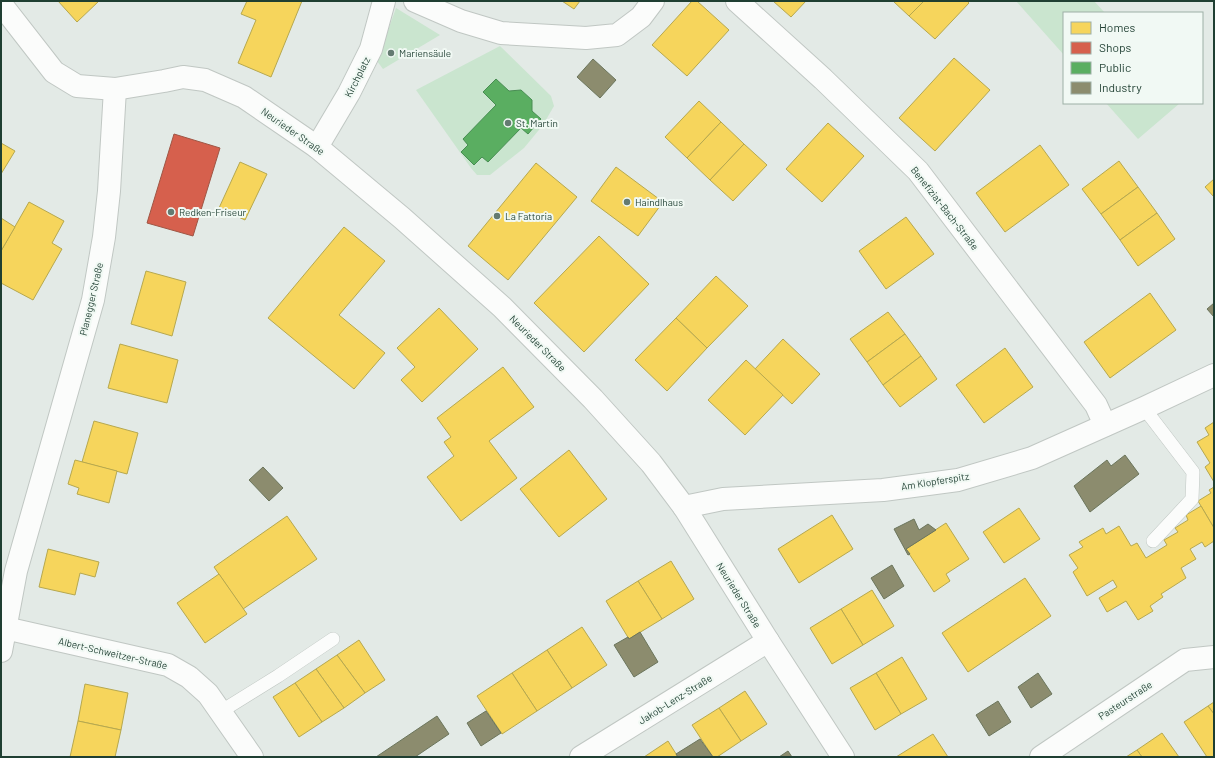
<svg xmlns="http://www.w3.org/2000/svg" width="1215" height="758" font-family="Barlow,sans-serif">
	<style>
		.green { fill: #cae5cf }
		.homes { fill: #f6d55c; stroke: #b6a84f }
		.shops { fill: #d6604d; stroke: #9f5645 }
		.public { fill: #5aae61; stroke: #488d53 }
		.industry { fill: #8c8c6e; stroke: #6b755c }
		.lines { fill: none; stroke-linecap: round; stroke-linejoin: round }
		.lane-casing { stroke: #c0c7c3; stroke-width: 14 }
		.street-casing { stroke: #c0c7c3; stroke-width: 24 }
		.lane { stroke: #fbfcfb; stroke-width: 13 }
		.street { stroke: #fbfcfb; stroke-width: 22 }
		.poi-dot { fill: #647b71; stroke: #f1f9f4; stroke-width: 1.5 }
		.labels { text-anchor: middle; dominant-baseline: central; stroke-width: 4; stroke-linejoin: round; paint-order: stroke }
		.poi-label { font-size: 10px; fill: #1f3f32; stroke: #f1f9f4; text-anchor: start }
		.street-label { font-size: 10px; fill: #1f3f32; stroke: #f1f9f4 }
	</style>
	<rect width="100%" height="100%" fill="#e3eae6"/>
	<!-- green -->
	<g class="green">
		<polygon points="1016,1 1094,1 1105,13 1064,13 1064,55"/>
		<polygon points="396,8 440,35 383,69 377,61"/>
		<polygon points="500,46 551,96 554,106 543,125 524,148 490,175 477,175 471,168 416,90"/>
		<polygon points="1106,103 1180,103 1138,139"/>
	</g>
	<!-- homes -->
	<g class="homes">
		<polygon points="58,1 99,1 77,22"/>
		<polygon points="247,1 302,1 271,77 238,63 256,20 241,14"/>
		<polygon points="562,1 580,1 574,9"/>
		<polygon points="692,1 697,1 729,30 687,76 652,45"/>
		<polygon points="773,1 806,1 791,17"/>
		<polygon points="893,1 924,1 909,16"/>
		<polygon points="924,1 967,1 969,3 935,39 909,16"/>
		<polygon points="954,58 990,90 935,151 899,118"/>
		<polygon points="699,101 721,122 687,158 665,137"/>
		<polygon points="721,122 744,144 710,180 687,158"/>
		<polygon points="828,123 864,156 822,202 786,169"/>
		<polygon points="1,143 15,151 1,174"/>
		<polygon points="744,144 767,165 733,201 710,180"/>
		<polygon points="1040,145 1069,185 1005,232 976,193"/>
		<polygon points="1119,161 1138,187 1101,214 1082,189"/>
		<polygon points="240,162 267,174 245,220 219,208"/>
		<polygon points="536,163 577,197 508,280 468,246"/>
		<polygon points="616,167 663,202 638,236 591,201"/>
		<polygon points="1214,179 1214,197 1205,187"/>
		<polygon points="1138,187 1157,213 1120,240 1101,214"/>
		<polygon points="29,202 64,221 52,243 62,249 33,300 1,283 1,251"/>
		<polygon points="1157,213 1175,239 1138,266 1120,240"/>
		<polygon points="906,217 934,254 886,289 859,251"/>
		<polygon points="1,218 15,227 1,251"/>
		<polygon points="344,227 385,261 339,315 385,353 354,389 268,318"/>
		<polygon points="599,236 649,284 584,352 534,303"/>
		<polygon points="146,271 186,282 172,336 131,324"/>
		<polygon points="716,276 748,306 707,348 676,318"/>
		<polygon points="1150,293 1176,330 1110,378 1084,342"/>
		<polygon points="439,308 478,349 422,402 401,380 415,367 397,348"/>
		<polygon points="888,312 905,334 867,362 850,339"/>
		<polygon points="676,318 707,348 667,391 635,360"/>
		<polygon points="905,334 921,356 883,385 867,362"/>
		<polygon points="783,339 820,374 792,404 755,369"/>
		<polygon points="120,344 178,360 167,403 108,388"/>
		<polygon points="1005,348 1033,387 984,423 956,385"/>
		<polygon points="921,356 937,379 900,407 883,385"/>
		<polygon points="746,360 783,395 745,435 708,400"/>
		<polygon points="503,367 534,407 489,441 517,478 461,521 427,477 454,456 444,442 451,437 437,418"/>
		<polygon points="94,421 138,433 127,474 82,462"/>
		<polygon points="1214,422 1214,482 1205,467 1210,463 1197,442 1209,435 1205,428"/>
		<polygon points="569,450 607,499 559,537 520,489"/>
		<polygon points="75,460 117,471 109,503 77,494 79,488 68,484"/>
		<polygon points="1214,487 1214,528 1198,501 1211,493 1209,490"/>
		<polygon points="1201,506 1214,528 1214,541 1205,547 1202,542 1190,549 1196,559 1181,568 1186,578 1161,594 1163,597 1150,606 1153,611 1138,620 1126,601 1107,612 1099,598 1117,587 1113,580 1087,596 1073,572 1078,568 1069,555 1083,547 1079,542 1103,528 1106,534 1119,526 1131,546 1137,543 1146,558 1167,545 1164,540 1178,532 1175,528 1188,520 1186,515"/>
		<polygon points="1019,508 1040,539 1004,563 983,532"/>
		<polygon points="832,515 853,549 799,583 778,549"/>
		<polygon points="287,516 317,559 243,609 214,567"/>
		<polygon points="946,523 969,559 946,574 950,581 934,592 906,549"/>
		<polygon points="48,549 99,562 95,577 80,573 75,595 39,587"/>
		<polygon points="671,561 694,599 662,619 638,581"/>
		<polygon points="219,574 247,614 205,643 177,603"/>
		<polygon points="1025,578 1051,616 968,672 942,633"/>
		<polygon points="638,581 662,619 629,639 606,601"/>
		<polygon points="872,590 894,626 863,645 841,609"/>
		<polygon points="841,609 863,645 832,664 810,628"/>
		<polygon points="582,627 607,665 572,688 547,650"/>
		<polygon points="359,640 385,680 365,693 337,655"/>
		<polygon points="547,650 572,688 537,711 512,673"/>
		<polygon points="337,655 365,693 344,708 316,669"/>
		<polygon points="902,657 927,699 901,714 876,673"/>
		<polygon points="316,669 344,708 322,722 295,683"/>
		<polygon points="512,673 537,711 502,734 477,696"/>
		<polygon points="876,673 901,714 875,730 850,688"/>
		<polygon points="295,683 322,722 299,737 273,697"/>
		<polygon points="85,684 128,693 121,730 78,721"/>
		<polygon points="745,691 767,724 741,741 719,708"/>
		<polygon points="1214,702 1214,714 1208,706"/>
		<polygon points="1208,706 1214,714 1214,757 1207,757 1184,722"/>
		<polygon points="719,708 741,741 717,757 713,757 692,725"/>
		<polygon points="78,721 121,730 115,757 70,757"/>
		<polygon points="1162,733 1179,757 1142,757 1137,750"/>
		<polygon points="933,734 948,757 896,757"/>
		<polygon points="668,741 678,757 644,757"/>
		<polygon points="1137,750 1142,757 1126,757"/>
	</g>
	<!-- shops -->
	<polygon class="shops" points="174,134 220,148 193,236 147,223"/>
	<!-- public -->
	<polygon class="public" points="496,79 509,91 521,90 532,100 532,111 541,119 528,134 521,128 488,162 482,157 474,165 461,152 468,145 463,139 496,105 483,92"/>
	<!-- industry -->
	<g class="industry">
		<polygon points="593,59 616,80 600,98 577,77"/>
		<polygon points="1214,303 1214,317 1207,309"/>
		<polygon points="1125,455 1139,474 1090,512 1074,486 1107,460 1111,466"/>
		<polygon points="263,467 283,488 269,501 249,480"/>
		<polygon points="914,519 919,530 928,524 936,530 906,549 910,554 908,555 894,529"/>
		<polygon points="892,565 904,586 884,599 871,578"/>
		<polygon points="640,632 658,662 634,677 614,645 628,637 629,639"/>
		<polygon points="1038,673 1052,694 1031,708 1018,687"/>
		<polygon points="998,701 1011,722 989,736 976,715"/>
		<polygon points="486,711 501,733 481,746 467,723"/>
		<polygon points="437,716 449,734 415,757 376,757"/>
		<polygon points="700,739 713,757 678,757 676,754"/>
		<polygon points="788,751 792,757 779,757"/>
	</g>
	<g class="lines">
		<!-- lane casing -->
		<g class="lane-casing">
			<g id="lane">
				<polyline points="1144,408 1193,472 1192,499 1153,541"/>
				<polyline points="220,712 278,676 333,639"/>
			</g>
		</g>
		<!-- street casing -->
		<g class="street-casing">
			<g id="street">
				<polyline points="415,1 461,21 501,33 586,38 617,35 641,17 653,1"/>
				<polyline points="737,1 823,79 918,171 1096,405 1105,425"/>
				<polyline points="1,4 54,72 77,86 115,89 164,81 183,77 205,80 244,97 317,147 402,218 502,307 593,399 651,463 684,507 768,641 843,757"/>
				<polyline points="317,147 349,93 371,49 384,1"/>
				<polyline points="684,507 723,499 883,490 958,480 1032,458 1144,408 1214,375"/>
				<polyline points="5,628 168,665 189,677 208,694 252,757"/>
				<polyline points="1,651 16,571 93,300 104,237 109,191 115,89"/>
				<polyline points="581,757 768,641"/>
				<polyline points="1041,757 1185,660 1214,657"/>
			</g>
		</g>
		<!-- lane -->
		<use href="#lane" class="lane"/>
		<!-- street -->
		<use href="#street" class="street"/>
	</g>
	<!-- markers -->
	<g class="poi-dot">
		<circle cx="391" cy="53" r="4"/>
		<circle cx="508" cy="123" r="4"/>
		<circle cx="627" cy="202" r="4"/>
		<circle cx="171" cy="212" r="4"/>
		<circle cx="497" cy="216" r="4"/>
	</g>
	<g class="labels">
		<!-- poi labels -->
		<g class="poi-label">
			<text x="399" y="53">Mariensäule</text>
			<text x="516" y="123">St. Martin</text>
			<text x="635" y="202">Haindlhaus</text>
			<text x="179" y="212">Redken-Friseur</text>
			<text x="505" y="216">La Fattoria</text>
		</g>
		<!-- street labels -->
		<g class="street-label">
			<text transform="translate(357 77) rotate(-63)">Kirchplatz</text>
			<text transform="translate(293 131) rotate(35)">Neurieder Straße</text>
			<text transform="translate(945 208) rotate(52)">Benefiziat-Bach-Straße</text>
			<text transform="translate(91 299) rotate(-77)">Planegger Straße</text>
			<text transform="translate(538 343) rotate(45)">Neurieder Straße</text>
			<text transform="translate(935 481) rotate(-9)">Am Klopferspitz</text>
			<text transform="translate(739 595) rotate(58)">Neurieder Straße</text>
			<text transform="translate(113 653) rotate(13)">Albert-Schweitzer-Straße</text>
			<text transform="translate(675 699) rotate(-32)">Jakob-Lenz-Straße</text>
			<text transform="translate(1125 700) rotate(-33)">Pasteurstraße</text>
		</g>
	</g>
	<!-- border -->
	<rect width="1215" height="758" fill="none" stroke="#1f3f32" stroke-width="4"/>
	<!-- legend -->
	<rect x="1063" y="12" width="140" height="92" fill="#f1f9f4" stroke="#9dafa6"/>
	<rect x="1071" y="22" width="20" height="12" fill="#f6d55c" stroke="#9dafa6"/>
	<text x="1099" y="32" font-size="12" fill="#1f3f32">Homes</text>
	<rect x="1071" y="42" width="20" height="12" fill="#d6604d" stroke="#9dafa6"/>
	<text x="1099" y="52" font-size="12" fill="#1f3f32">Shops</text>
	<rect x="1071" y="62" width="20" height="12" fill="#5aae61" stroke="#9dafa6"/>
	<text x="1099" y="72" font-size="12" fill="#1f3f32">Public</text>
	<rect x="1071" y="82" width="20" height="12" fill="#8c8c6e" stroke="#9dafa6"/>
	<text x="1099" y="92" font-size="12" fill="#1f3f32">Industry</text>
</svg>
